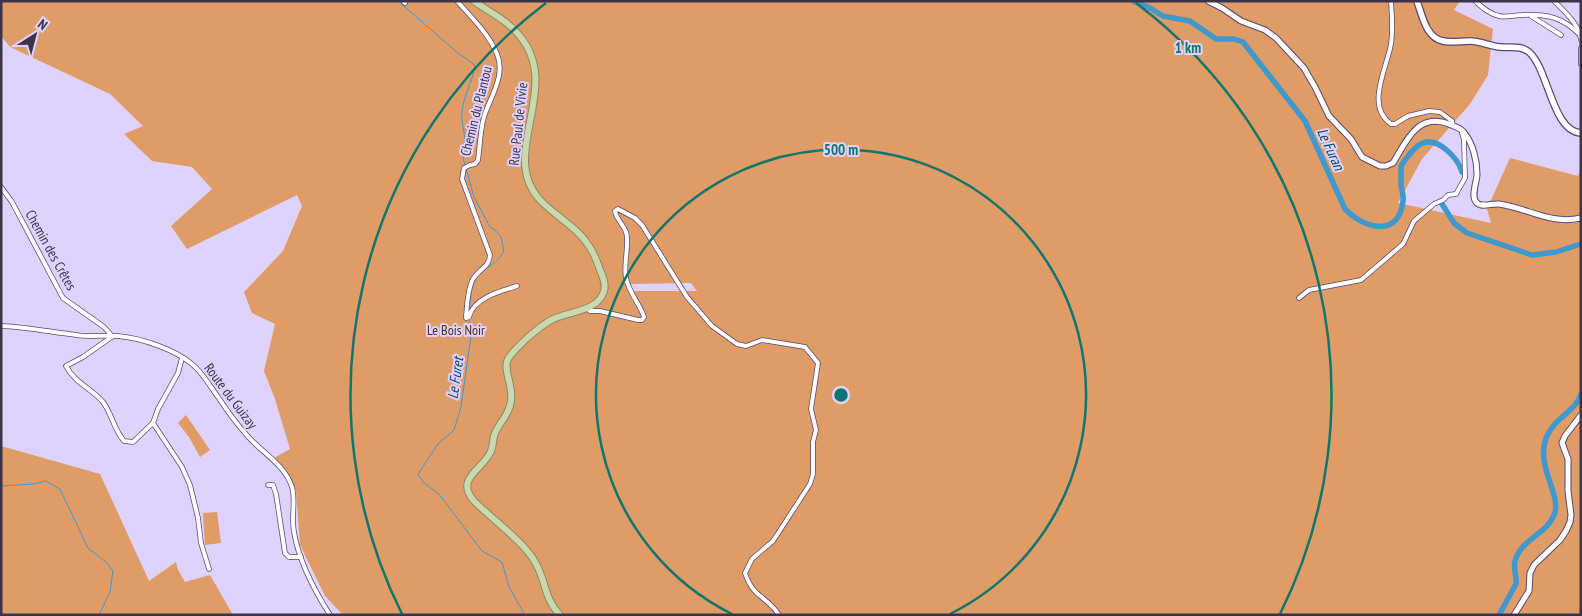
<svg xmlns="http://www.w3.org/2000/svg" width="1582" height="616" font-family="'PT Sans Narrow',sans-serif">
	<style>
		.green { fill: #df9c67; fill-rule: evenodd }
		.lines { fill: none; stroke-linecap: round; stroke-linejoin: round }
		.stream { stroke: #4198cd; stroke-width: 1 }
		.river { stroke: #4198cd; stroke-width: 5.5 }
		.minor-casing { stroke: #584976; stroke-width: 5.5 }
		.tertiary-casing { stroke: #584976; stroke-width: 7 }
		.secondary-casing { stroke: #584976; stroke-width: 8 }
		.primary-casing { stroke: #848c66; stroke-width: 8 }
		.minor { stroke: #fff; stroke-width: 4 }
		.tertiary { stroke: #fff; stroke-width: 5 }
		.secondary { stroke: #fff; stroke-width: 5.5 }
		.primary { stroke: #cdd7ad; stroke-width: 6 }
		.ring { fill: none; stroke: #0f766e; stroke-width: 2.5 }
		.labels { text-anchor: middle; dominant-baseline: central; stroke-width: 4; stroke-linejoin: round; paint-order: stroke }
		.street-label { font-size: 14px; fill: #3b3449; stroke: #dfd2fe }
		.park-label { font-size: 14px; fill: #4e3017; stroke: #dfd2fe }
		.water-label { font-size: 15px; font-style: italic; fill: #044b6f; stroke: #dfd2fe }
		.centre { fill: #0f766e; stroke: #dfd2fe; stroke-width: 2.5 }
		.ring-label { font-size: 15px; text-anchor: middle; font-weight: bold; fill: #0f766e; stroke: #dfd2fe; stroke-width: 4; stroke-linejoin: round; paint-order: stroke }
	</style>
	<rect width="100%" height="100%" fill="#dfd2fe"/>
	<!-- green -->
	<g class="green">
		<path d="M1,1H1460L1454,10L1493,29L1488,75L1470,104L1422,159L1398,203L1491,223L1487,209L1510,158L1578,176L1581,168V615H343L325,596L300,545L296,491L288,473L274,458L290,449L275,399L264,371L275,324L252,313L244,292L283,251L302,206L297,195L187,249L171,226L212,189L192,167L152,161L124,134L143,126L110,94L10,47L1,36ZM691,283L697,291H633L631,284Z"/>
		<polygon points="186,415 210,450 200,457 189,437 178,423"/>
		<polygon points="1,446 100,474 149,581 176,562 178,570 185,582 210,575 233,615 1,615"/>
		<polygon points="217,512 221,543 205,545 203,513"/>
	</g>
	<g class="lines">
		<!-- stream -->
		<g class="stream">
			<path d="M398,1L459,54L475,65C473,81 464,95 462,111C460,126 470,143 463,158L474,197L490,227L495,230L501,237L504,251C497,263 488,267 478,275C470,284 471,303 468,314"/>
			<polyline points="468,318 472,329 461,407 454,430 438,444 418,474 423,482 439,494 482,551 502,562 509,587 525,615"/>
			<polyline points="1,486 34,484 46,481 60,489 88,548 107,563 113,571 110,592 99,615"/>
		</g>
		<!-- river -->
		<g class="river">
			<path d="M1133,1L1150,8L1163,16L1190,21L1216,39H1234L1243,42L1305,121L1345,209C1364,229 1399,238 1403,201C1404,196 1402,191 1401,186C1401,180 1401,173 1401,166C1406,159 1414,146 1423,143C1438,137 1458,158 1462,172"/>
			<polyline points="1442,204 1454,223 1467,233 1532,255 1556,252 1581,244"/>
			<path d="M1499,615L1516,584C1517,576 1513,569 1515,561C1521,538 1549,534 1555,512C1560,493 1536,466 1546,438C1555,416 1576,412 1581,394"/>
		</g>
		<!-- minor casing -->
		<g class="minor-casing">
			<g id="minor">
				<polyline points="403,1 405,3"/>
				<path d="M457,1C471,17 489,34 497,54C506,76 490,97 484,117C480,131 480,146 478,160L475,164L470,165L464,168L462,179L490,255C490,267 477,270 472,281C467,293 467,305 466,318L469,317C473,298 501,291 517,286"/>
				<path d="M1391,1C1392,15 1393,31 1391,44C1387,68 1365,106 1391,124H1395L1408,116L1429,111L1440,112L1452,121L1453,126"/>
				<path d="M1475,1C1482,7 1489,14 1499,16C1506,18 1515,15 1522,15C1547,14 1563,17 1580,35"/>
				<path d="M1554,1C1565,12 1579,24 1581,40"/>
				<polyline points="1531,16 1561,35"/>
				<polyline points="1581,48 1581,64"/>
				<polyline points="1,187 12,202 63,298 104,327 112,336"/>
				<polyline points="1299,298 1309,290 1361,280 1403,244 1414,221 1434,204 1443,200 1448,195 1456,194 1465,178 1464,140 1462,133"/>
				<path d="M587,308L590,311H600L638,320H642L644,317C640,304 629,293 626,278C623,264 630,243 626,232C623,224 616,219 615,211L618,209L635,218L642,225L687,297L712,326L737,344L746,346L762,340L805,347L818,363L811,409L816,430L813,442V474L810,484L773,541L752,559L745,573C753,598 768,597 779,615"/>
				<path d="M1,326C27,327 51,332 76,335C90,337 104,335 118,336C141,338 174,349 192,364C203,373 210,386 218,397C226,409 235,422 245,433C259,451 285,464 292,487C296,501 291,517 294,532C299,562 314,590 330,615"/>
				<path d="M113,336L83,357L66,366C75,383 91,388 103,402C112,414 114,430 124,441L133,442L153,423L158,409L178,373L182,358"/>
				<polyline points="153,423 182,467 190,485 198,518 201,543 209,569"/>
				<polyline points="268,485 273,485 276,494 285,553 289,557 301,557"/>
			</g>
		</g>
		<!-- tertiary casing -->
		<g class="tertiary-casing">
			<g id="tertiary">
				<path d="M1208,1L1222,8L1241,21L1265,30L1276,38L1304,68L1315,87L1329,116L1351,139L1362,157L1380,166H1386L1393,163C1406,142 1417,112 1449,124C1455,127 1462,128 1465,134C1473,144 1477,161 1477,174C1477,182 1470,197 1477,203C1482,208 1492,203 1499,204C1528,208 1550,225 1581,218"/>
				<polyline points="1514,615 1529,591 1530,573 1534,565 1560,540 1566,531 1570,522 1571,515 1568,491 1568,459 1562,443 1565,436 1581,415"/>
			</g>
		</g>
		<!-- secondary casing -->
		<g class="secondary-casing">
			<path id="secondary" d="M1417,1C1422,15 1426,38 1443,41C1451,43 1461,41 1470,41C1480,41 1490,46 1500,47C1510,48 1521,45 1529,52C1549,70 1552,131 1581,133"/>
		</g>
		<!-- primary casing -->
		<g class="primary-casing">
			<path id="primary" d="M474,1C489,12 507,20 519,35C565,89 495,155 542,202C557,217 578,228 589,246C594,253 597,261 600,270C603,277 606,284 604,291C598,312 569,311 553,319C543,324 534,332 526,339C520,345 512,352 508,359C501,371 519,391 507,413C503,421 496,428 494,436C493,441 493,446 491,451C484,469 454,478 474,501C491,518 525,543 535,562C546,580 544,599 560,615"/>
		</g>
		<!-- minor -->
		<use href="#minor" class="minor"/>
		<!-- tertiary -->
		<use href="#tertiary" class="tertiary"/>
		<!-- secondary -->
		<use href="#secondary" class="secondary"/>
		<!-- primary -->
		<use href="#primary" class="primary"/>
	</g>
	<!-- distance rings -->
	<g class="ring">
		<path d="M732 614A245 245 0 1 1 950 614"/>
		<path d="M402 614A491 491 0 0 1 546 3M1136 3A491 491 0 0 1 1280 614"/>
	</g>
	<g class="labels">
		<!-- street labels -->
		<g class="street-label">
			<text transform="translate(476 111) rotate(-76)">Chemin du Plantou</text>
			<text transform="translate(518 124) rotate(-84)">Rue Paul de Vivie</text>
			<text transform="translate(51 250) rotate(61)">Chemin des Crêtes</text>
			<text transform="translate(231 396) rotate(53)">Route du Guizay</text>
		</g>
		<!-- park labels -->
		<g class="park-label">
			<text x="456" y="330">Le Bois Noir</text>
		</g>
		<!-- water labels -->
		<g class="water-label">
			<text transform="translate(1331 149) rotate(65)">Le Furan</text>
			<text transform="translate(455 378) rotate(-82)">Le Furet</text>
		</g>
	</g>
	<circle cx="841" cy="395" r="8" class="centre"/>
	<g class="ring-label">
		<text x="1188" y="53">1 km</text>
		<text x="841" y="155">500 m</text>
	</g>
	<!-- border -->
	<rect width="1582" height="616" fill="none" stroke="#3b3449" stroke-width="5"/>
	<!-- north arrow -->
	<g transform="translate(35 35) rotate(36)" stroke="#dfd2fe" stroke-width="4" paint-order="stroke">
	<path d="M0-4L9 19L0 12L-9 19Z" fill="#3b3449"/>
	<text y="-8" font-size="14" font-weight="bold" text-anchor="middle" fill="#3b3449">N</text>
	</g>
</svg>
